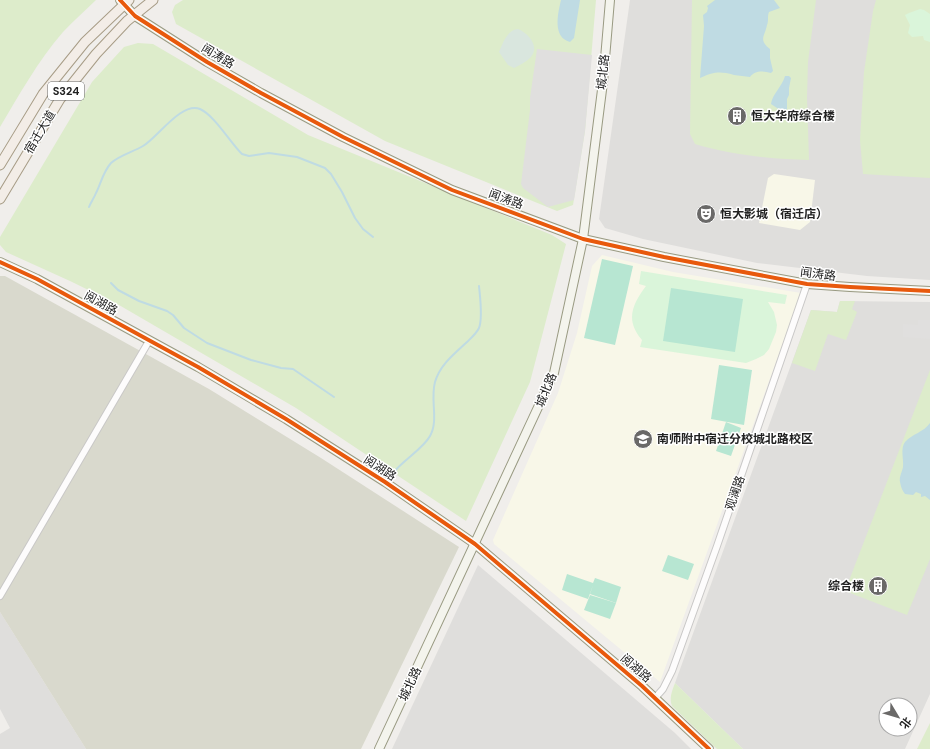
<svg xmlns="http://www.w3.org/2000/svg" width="930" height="749" font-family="'DM Sans','Noto Sans SC',sans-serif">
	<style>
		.residential { fill: #dfdedc; fill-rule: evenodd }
		.education { fill: #f8f7e8 }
		.construction { fill: #d9d9cd }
		.grass { fill: #ddeccb }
		.wetland { fill: #d9e6de }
		.park { fill: #daf5da }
		.pitch { fill: #b7e6d2 }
		.parking { fill: #e0dfde }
		.water { fill: #bfdbe3 }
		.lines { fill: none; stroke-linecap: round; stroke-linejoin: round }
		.stream { stroke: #bfdbe3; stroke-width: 2 }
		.street-casing { stroke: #c9c8c7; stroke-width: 8 }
		.secondary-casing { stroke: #999a82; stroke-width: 10 }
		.primary-casing { stroke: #a79c86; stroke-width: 11 }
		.street { stroke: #fdfcfc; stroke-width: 6 }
		.secondary { stroke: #f4f4ed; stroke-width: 8 }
		.primary { stroke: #f3ede7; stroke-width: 9 }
		.cycleway-casing { stroke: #fff; stroke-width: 6 }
		.cycleway { stroke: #e8590c; stroke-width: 4 }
		.labels { text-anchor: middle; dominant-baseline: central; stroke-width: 3; stroke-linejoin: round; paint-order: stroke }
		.shield { fill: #fff; stroke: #646464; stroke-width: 1 }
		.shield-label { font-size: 11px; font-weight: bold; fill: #222 }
		.street-label { font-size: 12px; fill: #222; stroke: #fff }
		.poi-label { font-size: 12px; font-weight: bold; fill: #222; stroke: #fff; text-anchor: start }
	</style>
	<rect width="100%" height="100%" fill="#f0eeeb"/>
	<!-- residential -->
	<g class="residential">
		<polygon points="630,0 930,0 930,280 867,276 757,263 643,239 605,228 599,219"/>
		<path d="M840,301L930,302V694L905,749H743L675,683L811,310L837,312ZM886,705H910V729H886Z"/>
		<polygon points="478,565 675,733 691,749 392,749"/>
		<polygon points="0,612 86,749 0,749 0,734 10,728 0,709"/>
	</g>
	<!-- education -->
	<g class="education">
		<polygon points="774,174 815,180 810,222 800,230 759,223 768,178"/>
		<polygon points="602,255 673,272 801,293 660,682 494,544 493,540 558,393 577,333 592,266"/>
	</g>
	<!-- construction -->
	<polygon class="construction" points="0,276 5,276 209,389 321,458 459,547 361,749 86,749 0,612"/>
	<!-- grass -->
	<g class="grass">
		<path d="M0,0H96C85,11 73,21 63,32C38,61 19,95 0,127Z"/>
		<polygon points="183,0 596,0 585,131 573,205 557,211 385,141 176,24 172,12 175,5"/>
		<path d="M692,0H816L808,62L807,97L809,160C771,159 732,155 695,144L690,134Z"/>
		<polygon points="876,0 930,0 930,178 863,174 860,140 864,72 873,11"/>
		<polygon points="138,43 153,44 308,135 552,235 566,244 530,382 466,521 296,408 119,305 70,281 6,252 0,245 0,237 92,82 124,47"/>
		<polygon points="840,301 855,301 852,309 857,312 846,340 828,334 815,371 792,363 811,310 837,312"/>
		<polygon points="930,370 930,559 907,615 845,591"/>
		<path d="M675,683L743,749H717L672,706C669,698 672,691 675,683Z"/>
		<polygon points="930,723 930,749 917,749"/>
	</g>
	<!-- wetland -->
	<path class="wetland" d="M518,29C528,33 540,46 531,57C526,62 520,65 514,68L508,65L499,52C503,43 507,30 518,29Z"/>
	<!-- park -->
	<g class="park">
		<polygon points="920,9 924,10 930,14 930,42 924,40 923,36 912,37 908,33 910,25 905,15 909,13"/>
		<path d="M641,271L787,295L785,304L768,302L774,312L777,325L776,332L769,349L764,355L756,359L746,363L640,347L642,340C625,320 632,305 646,286L639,284Z"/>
	</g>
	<!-- pitch -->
	<g class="pitch">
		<polygon points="602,259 633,266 615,345 584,338"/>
		<polygon points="671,288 743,299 735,352 663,341"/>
		<polygon points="719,365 752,370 744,425 711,419"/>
		<polygon points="726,422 741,428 731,456 716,451"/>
		<polygon points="668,555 694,564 688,580 662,571"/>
		<polygon points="567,574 593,583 595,578 621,587 616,603 590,594 593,585 588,599 562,590"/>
		<polygon points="590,595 616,603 610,619 584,610"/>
	</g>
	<!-- parking -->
	<g class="parking">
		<polygon points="537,49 592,55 585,131 574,200 548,207 523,188 521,184 530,110 530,98"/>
		<polygon points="918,320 930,320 930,339 903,337 903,324 918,325"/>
	</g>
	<!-- water -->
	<g class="water">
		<path d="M561,0H580L574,38L570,42C552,37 558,13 561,0Z"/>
		<path d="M715,0H774L780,8L769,12C767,17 769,20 767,25C765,36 758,40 770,49V58L773,71L771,73C763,71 755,70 750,77C745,76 739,76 734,75C719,71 714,72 700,78L704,26L703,15L707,12L708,8L707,6Z"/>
		<path d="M785,76H789L791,78L789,88V95L787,99V109L785,111L783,112L771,104C772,94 782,87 785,76Z"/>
		<path d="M930,423V500L925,496L921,497V494L916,492L913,495L905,494C902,490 901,487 900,482C899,477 902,472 903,467C904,459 900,449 905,442C912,434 924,432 930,423Z"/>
	</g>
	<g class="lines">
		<!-- stream -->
		<g class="stream">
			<path d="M89,207C91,202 94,198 96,193C101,183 103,172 111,163C120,155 133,152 143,146C157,138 182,101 200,109C214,115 230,142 242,154L249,156L269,153L297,157L325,168L331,174L342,192L355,218L363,229L373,237"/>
			<polyline points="111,283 118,290 139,301 167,311 173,315 184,328 207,343 251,360 281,368 293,369 334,397"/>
			<path d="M393,473C403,460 423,449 430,436C439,420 430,400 435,382C440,365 454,354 467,342C471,338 476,334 479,328C483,318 480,297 479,286"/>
		</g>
		<!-- street casing -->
		<g class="street-casing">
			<g id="street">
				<polyline points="0,596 149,341"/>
				<polyline points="655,698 663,689 672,671 717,546 807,284"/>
			</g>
		</g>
		<!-- secondary casing -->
		<g class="secondary-casing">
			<g id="secondary">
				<polyline points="120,0 135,16 207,62 261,93 343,137 452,190 583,239 664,257 807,284 850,287 930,291"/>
				<polyline points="0,262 37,279 198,367 286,419 385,482 475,544 642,686 709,749"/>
				<polyline points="379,749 554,373 583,239 603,82 610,0"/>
			</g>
		</g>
		<!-- primary casing -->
		<g class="primary-casing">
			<g id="primary">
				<polyline points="0,165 43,94 85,42 129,0"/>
				<polyline points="0,199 60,99 96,54 127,21 153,0"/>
			</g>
		</g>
		<!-- street -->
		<use href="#street" class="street"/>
		<!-- secondary -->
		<use href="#secondary" class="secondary"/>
		<!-- primary -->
		<use href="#primary" class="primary"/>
		<!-- cycleway casing -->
		<g class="cycleway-casing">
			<g id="cycleway">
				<polyline points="120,0 135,16 207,62 261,93 343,137 452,190 583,239 664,257 807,284 850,287 930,291"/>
				<polyline points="0,262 37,279 198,367 286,419 385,482 475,544 642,686 709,749"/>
			</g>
		</g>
		<!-- cycleway -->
		<use href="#cycleway" class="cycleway"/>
	</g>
	<!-- icons -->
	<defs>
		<g id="building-disc" transform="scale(1)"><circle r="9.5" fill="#6a6968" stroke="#fff"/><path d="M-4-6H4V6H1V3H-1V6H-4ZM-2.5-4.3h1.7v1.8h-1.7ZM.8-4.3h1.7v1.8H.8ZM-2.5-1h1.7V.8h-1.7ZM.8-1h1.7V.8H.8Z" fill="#fff"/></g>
		<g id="theatre-disc" transform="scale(1)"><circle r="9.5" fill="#6a6968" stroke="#fff"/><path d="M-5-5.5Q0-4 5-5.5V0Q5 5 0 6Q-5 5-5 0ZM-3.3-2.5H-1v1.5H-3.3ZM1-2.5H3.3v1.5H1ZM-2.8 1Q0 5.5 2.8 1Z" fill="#fff"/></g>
		<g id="school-disc" transform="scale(1)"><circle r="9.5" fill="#6a6968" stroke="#fff"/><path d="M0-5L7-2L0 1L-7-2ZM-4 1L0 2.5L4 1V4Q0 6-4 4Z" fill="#fff"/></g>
	</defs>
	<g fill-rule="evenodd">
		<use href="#building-disc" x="737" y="116"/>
		<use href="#theatre-disc" x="706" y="214"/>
		<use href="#school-disc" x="643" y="439"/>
		<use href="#building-disc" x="878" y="586"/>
	</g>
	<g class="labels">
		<!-- shield labels -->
		<rect class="shield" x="48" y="82" width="36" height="18" rx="3"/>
		<g class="shield-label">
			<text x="66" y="91">S324</text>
		</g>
		<!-- street labels -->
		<g class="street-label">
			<text transform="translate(218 56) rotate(31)">闻涛路</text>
			<text transform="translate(603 72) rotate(-84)">城北路</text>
			<text transform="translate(40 132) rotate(-59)">宿迁大道</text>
			<text transform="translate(506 199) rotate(20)">闻涛路</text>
			<text transform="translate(818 274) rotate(7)">闻涛路</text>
			<text transform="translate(101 303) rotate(29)">阅湖路</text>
			<text transform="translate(546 390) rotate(-67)">城北路</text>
			<text transform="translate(380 468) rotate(33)">阅湖路</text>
			<text transform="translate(735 493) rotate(-71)">观澜路</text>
			<text transform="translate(636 668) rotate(41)">阅湖路</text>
			<text transform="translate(410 684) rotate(-65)">城北路</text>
		</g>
		<!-- poi labels -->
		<g class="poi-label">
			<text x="751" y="116">恒大华府综合楼</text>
			<text x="720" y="214">恒大影城（宿迁店）</text>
			<text x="657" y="439">南师附中宿迁分校城北路校区</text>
			<text x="864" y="586" text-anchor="end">综合楼</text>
		</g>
	</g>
	<!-- north arrow -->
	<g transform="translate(898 717) rotate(128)"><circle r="19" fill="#ffffff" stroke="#a7a7a7"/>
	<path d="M0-3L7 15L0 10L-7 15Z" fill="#6a6968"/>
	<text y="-6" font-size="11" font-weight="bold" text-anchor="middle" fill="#222222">北</text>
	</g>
</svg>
